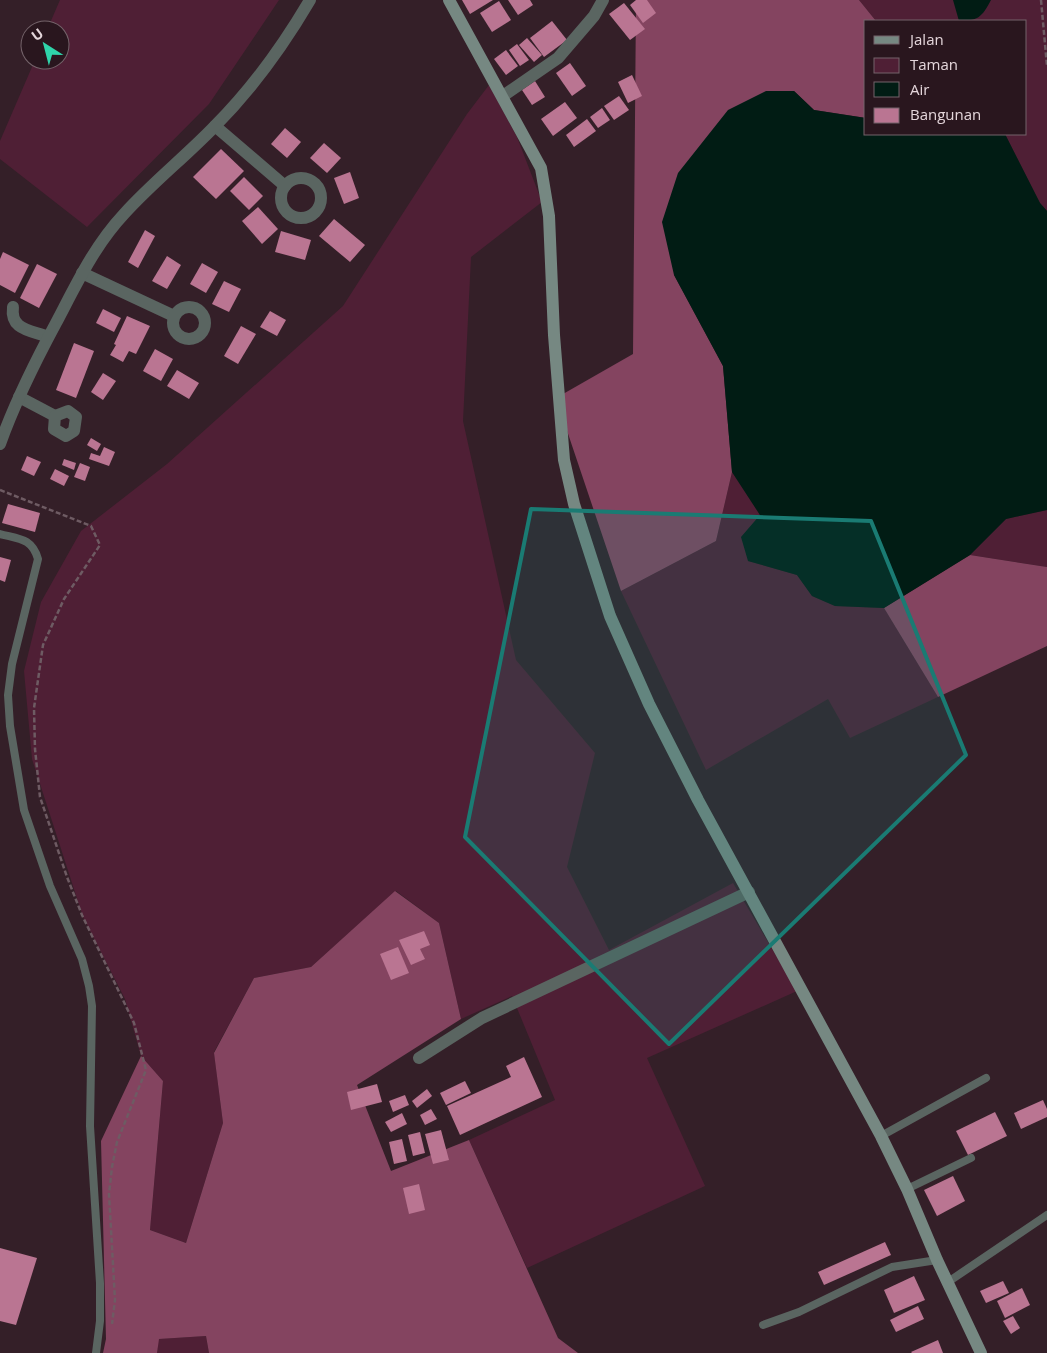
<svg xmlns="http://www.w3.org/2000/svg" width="1047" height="1353" font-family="'Open Sans',sans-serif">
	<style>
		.green { fill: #4f1f35 }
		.forest { fill: #844460 }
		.water { fill: #011c14 }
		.building { fill: #ba7592 }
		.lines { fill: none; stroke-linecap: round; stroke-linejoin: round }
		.path { stroke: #6e5b63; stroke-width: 2.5; stroke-dasharray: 5 2.5; stroke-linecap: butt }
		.lane { stroke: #5a6561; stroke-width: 8 }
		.street { stroke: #5a6561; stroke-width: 12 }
		.secondary { stroke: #768882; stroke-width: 12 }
		.marked { fill: #1a7b73; fill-opacity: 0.2; stroke: #1a7b73; stroke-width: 4; stroke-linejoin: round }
	</style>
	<rect width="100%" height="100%" fill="#341f28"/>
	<!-- green -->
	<g class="green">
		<polygon points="60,0 279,0 209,104 87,227 0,159 0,141 35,60 60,60 60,30 47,30"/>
		<polygon points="859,0 1047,0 1047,211 1040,203 1005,134 1026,134 1026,21 876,21"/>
		<polygon points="489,85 517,137 542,202 471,257 463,421 516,660 595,753 567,867 609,950 733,883 797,991 647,1058 705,1186 527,1268 469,1140 555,1100 512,996 461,1019 439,923 396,891 311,967 254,978 214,1052 223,1123 186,1243 150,1230 163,1081 141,1056 125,999 83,917 32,759 24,671 41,602 81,531 167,464 343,306 467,114"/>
		<polygon points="732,472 760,515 748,561 797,575 812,596 835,606 884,608 938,697 850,738 828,699 706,770 621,591 716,541"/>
		<polygon points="1047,510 1047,567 970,555 1006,519"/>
		<polygon points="206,1336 209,1353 157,1353 158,1339"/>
	</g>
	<!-- forest -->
	<g class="forest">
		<polygon points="636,0 859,0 876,21 866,21 866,118 814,110 794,91 674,275 723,366 732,472 716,541 621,591 556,398 633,354"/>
		<polygon points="970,555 1047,567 1047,646 938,697 884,608"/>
		<polygon points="395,891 439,923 461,1019 357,1085 391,1171 469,1140 558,1338 578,1353 209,1353 206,1336 159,1339 157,1353 103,1353 106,1339 101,1141 141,1056 163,1081 150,1230 186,1243 223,1123 214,1053 254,978 311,967"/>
	</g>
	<!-- water -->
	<g class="water">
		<path d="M953,0H991C982,17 978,21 959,21Z"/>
		<polygon points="766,91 794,91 814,110 866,118 866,134 1005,134 1040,203 1047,211 1047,510 1006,519 970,555 884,608 835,606 812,596 797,575 748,561 741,537 760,515 732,472 723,366 674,275 662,222 678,173 728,110"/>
	</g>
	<!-- building -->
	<g class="building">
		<polygon points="462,0 493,0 470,14"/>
		<polygon points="508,0 530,0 533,5 518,15"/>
		<polygon points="636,0 647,0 656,13 643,23 630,5"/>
		<polygon points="499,1 511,20 492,32 480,13"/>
		<polygon points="624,3 645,29 630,40 609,14"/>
		<polygon points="552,21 567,40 544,57 530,38"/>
		<polygon points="527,38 542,55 534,62 519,45"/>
		<polygon points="517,44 529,60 520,66 509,50"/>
		<polygon points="506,50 518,66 506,75 494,59"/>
		<polygon points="570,63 586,86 572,96 556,73"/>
		<polygon points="632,75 642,96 628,103 618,82"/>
		<polygon points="535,81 545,97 532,105 522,90"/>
		<polygon points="619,96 629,110 614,120 604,106"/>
		<polygon points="565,102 577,118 553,136 541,119"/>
		<polygon points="602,108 610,120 598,128 590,117"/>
		<polygon points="587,119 596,131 574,147 566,135"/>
		<polygon points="285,128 301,142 287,158 271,144"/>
		<polygon points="324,143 341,158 327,173 310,158"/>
		<polygon points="221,149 244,171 216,199 193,177"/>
		<polygon points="350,172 359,198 344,204 334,178"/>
		<polygon points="244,177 263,196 249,210 230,191"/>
		<polygon points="258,207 278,229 262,244 242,221"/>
		<polygon points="334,219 365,245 350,262 319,236"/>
		<polygon points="145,230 155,236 138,268 128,262"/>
		<polygon points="281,231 311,240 305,260 275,252"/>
		<polygon points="3,252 29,265 15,293 0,285 0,259"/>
		<polygon points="167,256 181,265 167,289 152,281"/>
		<polygon points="202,263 218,272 206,293 190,284"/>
		<polygon points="37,264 57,274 39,308 20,298"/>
		<polygon points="224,281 241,289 229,312 212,304"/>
		<polygon points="103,309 121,318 114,332 96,323"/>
		<polygon points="270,311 286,320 277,336 260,327"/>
		<polygon points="127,316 150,326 136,354 129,351 123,362 110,355 116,345 114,344"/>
		<polygon points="241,326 256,334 238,364 224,356"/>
		<polygon points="74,343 94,351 76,398 56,390"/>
		<polygon points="155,349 173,359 161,381 143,371"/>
		<polygon points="177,370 199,383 189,399 167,386"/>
		<polygon points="103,373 116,381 103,400 91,392"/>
		<polygon points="91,438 101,444 97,451 87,445"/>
		<polygon points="104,447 115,452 109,466 89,459 91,453 100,456"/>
		<polygon points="27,456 41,462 34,476 21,470"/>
		<polygon points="64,459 76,463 74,470 62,465"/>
		<polygon points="80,463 90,467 85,481 74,477"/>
		<polygon points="55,469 69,476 64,486 50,479"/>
		<polygon points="8,504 40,513 35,532 2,523"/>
		<polygon points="0,557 11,560 5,582 0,580"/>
		<polygon points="424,931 430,945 420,949 425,959 411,965 399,940"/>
		<polygon points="398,947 409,973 391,980 380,954"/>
		<polygon points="524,1057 542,1097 460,1135 447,1106 511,1077 506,1066"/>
		<polygon points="465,1081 471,1093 446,1105 440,1093"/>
		<polygon points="377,1084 382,1102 351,1110 347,1092"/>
		<polygon points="427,1089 432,1096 417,1108 412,1101"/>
		<polygon points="405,1095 409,1105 393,1112 389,1101"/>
		<polygon points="1043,1100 1047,1109 1047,1117 1021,1129 1014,1113"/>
		<polygon points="431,1109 437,1119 425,1125 420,1115"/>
		<polygon points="995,1112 1007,1136 968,1155 956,1131"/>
		<polygon points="402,1113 407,1124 391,1132 385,1122"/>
		<polygon points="441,1130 449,1160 433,1164 425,1134"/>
		<polygon points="420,1132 425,1153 413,1156 408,1135"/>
		<polygon points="402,1139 407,1161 394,1164 389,1142"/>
		<polygon points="953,1176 965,1201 937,1216 924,1190"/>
		<polygon points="419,1184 425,1210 409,1214 403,1188"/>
		<polygon points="885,1242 891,1255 824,1285 818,1272"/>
		<polygon points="0,1248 37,1258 16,1325 0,1321"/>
		<polygon points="914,1276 925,1300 894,1313 884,1290"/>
		<polygon points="1003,1281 1009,1293 986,1303 980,1291"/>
		<polygon points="1022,1288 1030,1305 1005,1318 997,1301"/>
		<polygon points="918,1306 924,1319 896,1332 890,1320"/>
		<polygon points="1013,1316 1020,1328 1011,1334 1003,1321"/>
		<polygon points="938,1340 943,1353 912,1353 911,1352"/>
	</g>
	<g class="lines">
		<!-- path -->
		<g class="path">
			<polyline points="1041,0 1047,66"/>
			<polyline points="0,490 91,526 100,545 64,599 43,645 34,708 35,749 40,797 67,877 82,915 134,1023 146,1070 117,1142 112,1167 109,1194 115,1300 112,1324"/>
		</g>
		<!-- lane -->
		<g class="lane">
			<path d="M0,534C19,539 32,538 38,559L12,664L8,695L10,726L24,810L50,886L82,959L89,986L92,1006L90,1126L100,1283V1321L96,1353"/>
			<polyline points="881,1136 986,1078"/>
			<polyline points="907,1189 971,1158"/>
			<polyline points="948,1282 1047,1215"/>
			<polyline points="763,1325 799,1312 892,1267 937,1260"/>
		</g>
		<!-- street -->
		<g class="street">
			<polyline points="503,96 558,58 594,16 603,0"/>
			<polyline points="215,126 285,186"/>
			<circle cx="301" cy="198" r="20"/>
			<polyline points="82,273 174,316"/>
			<circle cx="189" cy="323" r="16"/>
			<path d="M13,307C10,330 30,330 48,337"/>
			<polyline points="19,397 55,416"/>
			<polygon points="68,411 76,417 74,431 66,436 54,429 55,416"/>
			<path d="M0,444C15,402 35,362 56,323C76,285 94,246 124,214C152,183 185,157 214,127C252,89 283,46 310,0"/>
			<polyline points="419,1058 482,1018 749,892"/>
		</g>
		<!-- secondary -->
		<polyline class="secondary" points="449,0 541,168 549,216 554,335 564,460 574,504 610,616 649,704 698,800 881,1136 907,1189 937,1260 981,1353"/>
	</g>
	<!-- marked area -->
	<path class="marked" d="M531,509L871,521L966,755L669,1044L465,837Z"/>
	<!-- legend -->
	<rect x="864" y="20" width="162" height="115" fill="#29161e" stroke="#74636a"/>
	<rect x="874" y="36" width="25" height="8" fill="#768882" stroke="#74636a"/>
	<text x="910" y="45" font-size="15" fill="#e4d6db">Jalan</text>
	<rect x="874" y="58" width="25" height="15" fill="#4f1f35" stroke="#74636a"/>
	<text x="910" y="70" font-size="15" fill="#e4d6db">Taman</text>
	<rect x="874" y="82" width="25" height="15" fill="#011c14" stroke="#74636a"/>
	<text x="910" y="95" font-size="15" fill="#e4d6db">Air</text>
	<rect x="874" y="108" width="25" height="15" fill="#ba7592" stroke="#74636a"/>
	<text x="910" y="120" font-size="15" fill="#e4d6db">Bangunan</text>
	<!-- north arrow -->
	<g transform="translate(45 45) rotate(324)"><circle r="24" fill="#29161e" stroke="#74636a"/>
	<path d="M0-4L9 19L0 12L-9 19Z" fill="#2fd4aa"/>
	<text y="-8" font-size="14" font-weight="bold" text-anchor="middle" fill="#e4d6db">U</text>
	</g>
</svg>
